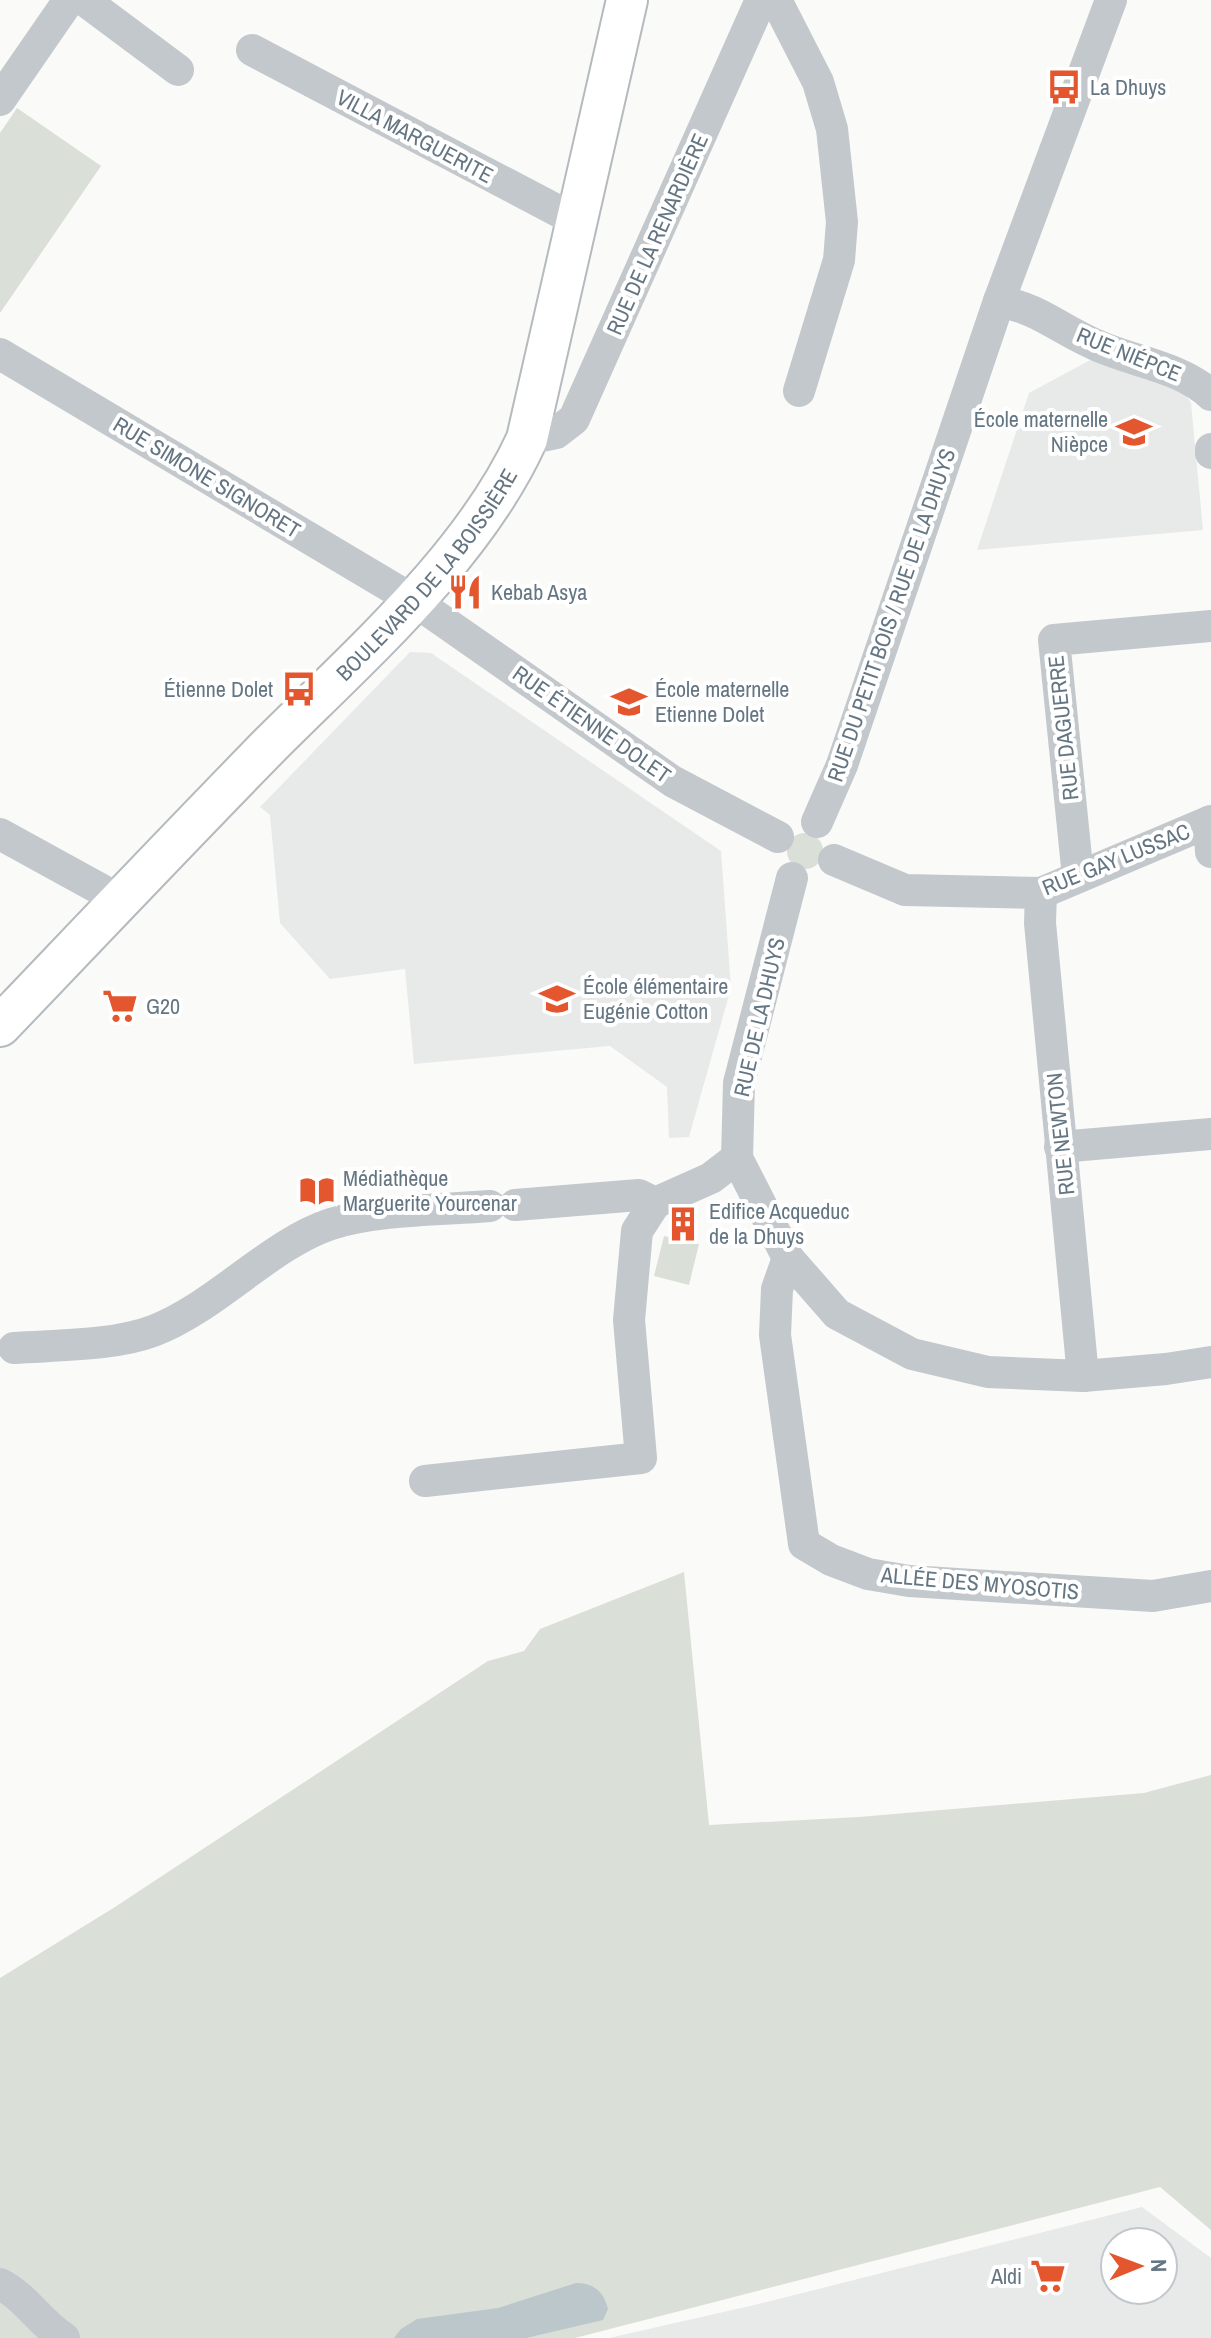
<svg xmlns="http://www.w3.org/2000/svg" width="1211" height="2338" font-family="'Archivo Narrow',sans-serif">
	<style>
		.built { fill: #e8e9e9; fill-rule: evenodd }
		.green { fill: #dadfd7 }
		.water { fill: #bbc7cb }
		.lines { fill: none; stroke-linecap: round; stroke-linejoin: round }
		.major-casing { stroke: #b5babe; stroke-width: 44 }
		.minor { stroke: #c3c8cc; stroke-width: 32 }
		.major { stroke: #fff; stroke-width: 40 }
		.labels { text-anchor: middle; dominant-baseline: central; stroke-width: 8; stroke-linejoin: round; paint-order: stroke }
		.poi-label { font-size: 22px; fill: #657683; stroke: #fff; text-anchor: start }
		.street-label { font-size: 22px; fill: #657683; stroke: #fff }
	</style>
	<rect width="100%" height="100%" fill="#fafaf8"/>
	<!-- built -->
	<g class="built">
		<polygon points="1094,358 1181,387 1191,403 1203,530 977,550 1029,393"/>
		<polygon points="410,652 431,653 721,851 731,988 689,1137 669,1138 667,1087 610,1046 414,1064 405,969 330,979 280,923 270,815 260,807"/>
		<path d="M1142,2207L1211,2258V2338H609L767,2302ZM1115,2242H1163V2290H1115Z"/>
	</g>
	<!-- green -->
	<g class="green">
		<polygon points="17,108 101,166 0,313 0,133"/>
		<circle cx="805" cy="851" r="18"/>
		<polygon points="664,1236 699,1244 689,1285 654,1276"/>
		<polygon points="684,1572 709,1825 859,1817 1144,1793 1211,1775 1211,2230 1160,2187 575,2338 0,2338 0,1978 115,1907 488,1661 524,1651 540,1629"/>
	</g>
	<!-- water -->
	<path class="water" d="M576,2283C594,2283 604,2292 608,2309L603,2320L526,2338H394L401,2329L417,2319L498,2308Z"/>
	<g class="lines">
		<!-- major casing -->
		<g class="major-casing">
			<g id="major">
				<path id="s1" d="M0,1026C90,932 179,838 270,745C360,655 474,556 527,439L627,0"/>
			</g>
		</g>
		<!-- minor -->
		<g class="minor">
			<polyline points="84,0 178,70"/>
			<polyline points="776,0 818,82 832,129 842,222 839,260 799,391"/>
			<polyline points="252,50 577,221"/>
			<polyline points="0,100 69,0"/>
			<path d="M999,301C1039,309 1058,328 1094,344C1132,362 1180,366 1211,395"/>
			<polyline points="0,354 413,600 672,781 778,837"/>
			<polyline points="527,439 556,433 574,419 761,0"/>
			<polyline points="1211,449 1211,453"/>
			<polyline points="817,822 842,765 999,301 1111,0"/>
			<polyline points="1209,822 1211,852"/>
			<polyline points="0,834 120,900"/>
			<polyline points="834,860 905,890 1041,893 1211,821"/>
			<polyline points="1078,877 1054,640 1211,626"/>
			<polyline points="792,878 739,1083 737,1158 788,1258 837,1314 912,1354 988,1372 1083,1376 1166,1369 1211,1362"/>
			<polyline points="1041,893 1040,923 1083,1376"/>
			<polyline points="1060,1147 1211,1134"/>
			<polyline points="515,1205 639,1195 655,1203"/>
			<polyline points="788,1258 777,1289 775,1335 804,1544 831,1560 868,1574 909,1581 1153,1596 1211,1586"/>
			<path d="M14,1348C57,1345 113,1346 153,1331C216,1307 270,1244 331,1224C377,1209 441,1210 490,1206"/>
			<polyline points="425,1481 641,1458 629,1320 637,1231 655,1203 711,1178 737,1158"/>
			<path d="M0,2284C26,2297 40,2323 64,2338"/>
		</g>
		<!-- major -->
		<use href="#major" class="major"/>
	</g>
	<!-- icons -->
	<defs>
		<g id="bus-bare" transform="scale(2.76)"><path d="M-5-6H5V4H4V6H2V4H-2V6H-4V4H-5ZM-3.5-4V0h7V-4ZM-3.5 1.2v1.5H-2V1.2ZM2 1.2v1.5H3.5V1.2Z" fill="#e4572e" stroke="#fff" stroke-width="2.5" paint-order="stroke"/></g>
		<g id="school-bare" transform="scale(2.76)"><path d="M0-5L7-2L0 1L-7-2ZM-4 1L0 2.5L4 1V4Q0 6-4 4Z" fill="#e4572e" stroke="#fff" stroke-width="2.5" paint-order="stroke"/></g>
		<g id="restaurant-bare" transform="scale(2.76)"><path d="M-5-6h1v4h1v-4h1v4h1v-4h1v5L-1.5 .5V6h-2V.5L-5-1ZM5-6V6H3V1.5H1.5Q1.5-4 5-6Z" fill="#e4572e" stroke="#fff" stroke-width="2.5" paint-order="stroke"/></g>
		<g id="supermarket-bare" transform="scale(2.76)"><path d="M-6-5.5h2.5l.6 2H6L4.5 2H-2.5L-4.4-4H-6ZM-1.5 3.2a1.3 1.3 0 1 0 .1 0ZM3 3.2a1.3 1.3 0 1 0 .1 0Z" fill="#e4572e" stroke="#fff" stroke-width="2.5" paint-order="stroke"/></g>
		<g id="library-bare" transform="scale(2.76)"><path d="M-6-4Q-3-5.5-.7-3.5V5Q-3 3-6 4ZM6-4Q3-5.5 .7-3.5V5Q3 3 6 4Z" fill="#e4572e" stroke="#fff" stroke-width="2.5" paint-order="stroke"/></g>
		<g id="building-bare" transform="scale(2.76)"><path d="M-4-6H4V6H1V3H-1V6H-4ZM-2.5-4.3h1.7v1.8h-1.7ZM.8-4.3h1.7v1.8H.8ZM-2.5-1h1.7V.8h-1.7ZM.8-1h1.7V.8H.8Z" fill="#e4572e" stroke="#fff" stroke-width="2.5" paint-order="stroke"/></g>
	</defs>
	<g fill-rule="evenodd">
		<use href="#bus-bare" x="1064" y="87"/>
		<use href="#school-bare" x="1134" y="432"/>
		<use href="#restaurant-bare" x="465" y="592"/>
		<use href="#bus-bare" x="299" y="689"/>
		<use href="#school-bare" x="629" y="702"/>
		<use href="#school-bare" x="557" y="999"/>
		<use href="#supermarket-bare" x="120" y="1006"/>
		<use href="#library-bare" x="317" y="1191"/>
		<use href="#building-bare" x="683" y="1224"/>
		<use href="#supermarket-bare" x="1048" y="2276"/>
	</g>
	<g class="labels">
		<!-- poi labels -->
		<g class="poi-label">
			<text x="1090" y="87">La Dhuys</text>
			<text x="1108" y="419" text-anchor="end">École maternelle<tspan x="1108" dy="25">Nièpce</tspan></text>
			<text x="491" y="592">Kebab Asya</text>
			<text x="273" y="689" text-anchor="end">Étienne Dolet</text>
			<text x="655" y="689">École maternelle<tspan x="655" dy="25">Etienne Dolet</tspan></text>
			<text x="583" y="986">École élémentaire<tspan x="583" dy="25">Eugénie Cotton</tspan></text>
			<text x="146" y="1006">G20</text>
			<text x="343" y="1178">Médiathèque<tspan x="343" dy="25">Marguerite Yourcenar</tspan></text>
			<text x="709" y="1211">Edifice Acqueduc<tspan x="709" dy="25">de la Dhuys</tspan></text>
			<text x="1022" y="2276" text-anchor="end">Aldi</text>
		</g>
		<!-- street labels -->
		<g class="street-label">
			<text transform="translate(415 136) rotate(28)">VILLA MARGUERITE</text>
			<text transform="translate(657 234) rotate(-66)">RUE DE LA RENARDIÈRE</text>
			<text transform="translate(1129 354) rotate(22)">RUE NIÉPCE</text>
			<text transform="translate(207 477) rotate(31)">RUE SIMONE SIGNORET</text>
			<text stroke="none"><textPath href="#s1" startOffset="622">BOULEVARD DE LA BOISSIÈRE</textPath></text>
			<text transform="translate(891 615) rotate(-71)">RUE DU PETIT BOIS / RUE DE LA DHUYS</text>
			<text transform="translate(592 724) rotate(35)">RUE ÉTIENNE DOLET</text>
			<text transform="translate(1063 728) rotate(-96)">RUE DAGUERRE</text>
			<text transform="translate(1116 859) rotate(-22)">RUE GAY LUSSAC</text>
			<text transform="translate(759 1017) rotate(-77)">RUE DE LA DHUYS</text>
			<text transform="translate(1060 1134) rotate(-96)">RUE NEWTON</text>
			<text transform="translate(980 1583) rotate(5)">ALLÉE DES MYOSOTIS</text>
		</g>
	</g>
	<!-- north arrow -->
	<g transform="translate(1139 2266) rotate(89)"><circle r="38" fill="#ffffff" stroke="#c1c8cd" stroke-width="2"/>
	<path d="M0-6L14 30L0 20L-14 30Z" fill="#e4572e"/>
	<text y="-12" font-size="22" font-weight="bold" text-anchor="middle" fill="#657683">N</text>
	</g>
</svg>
